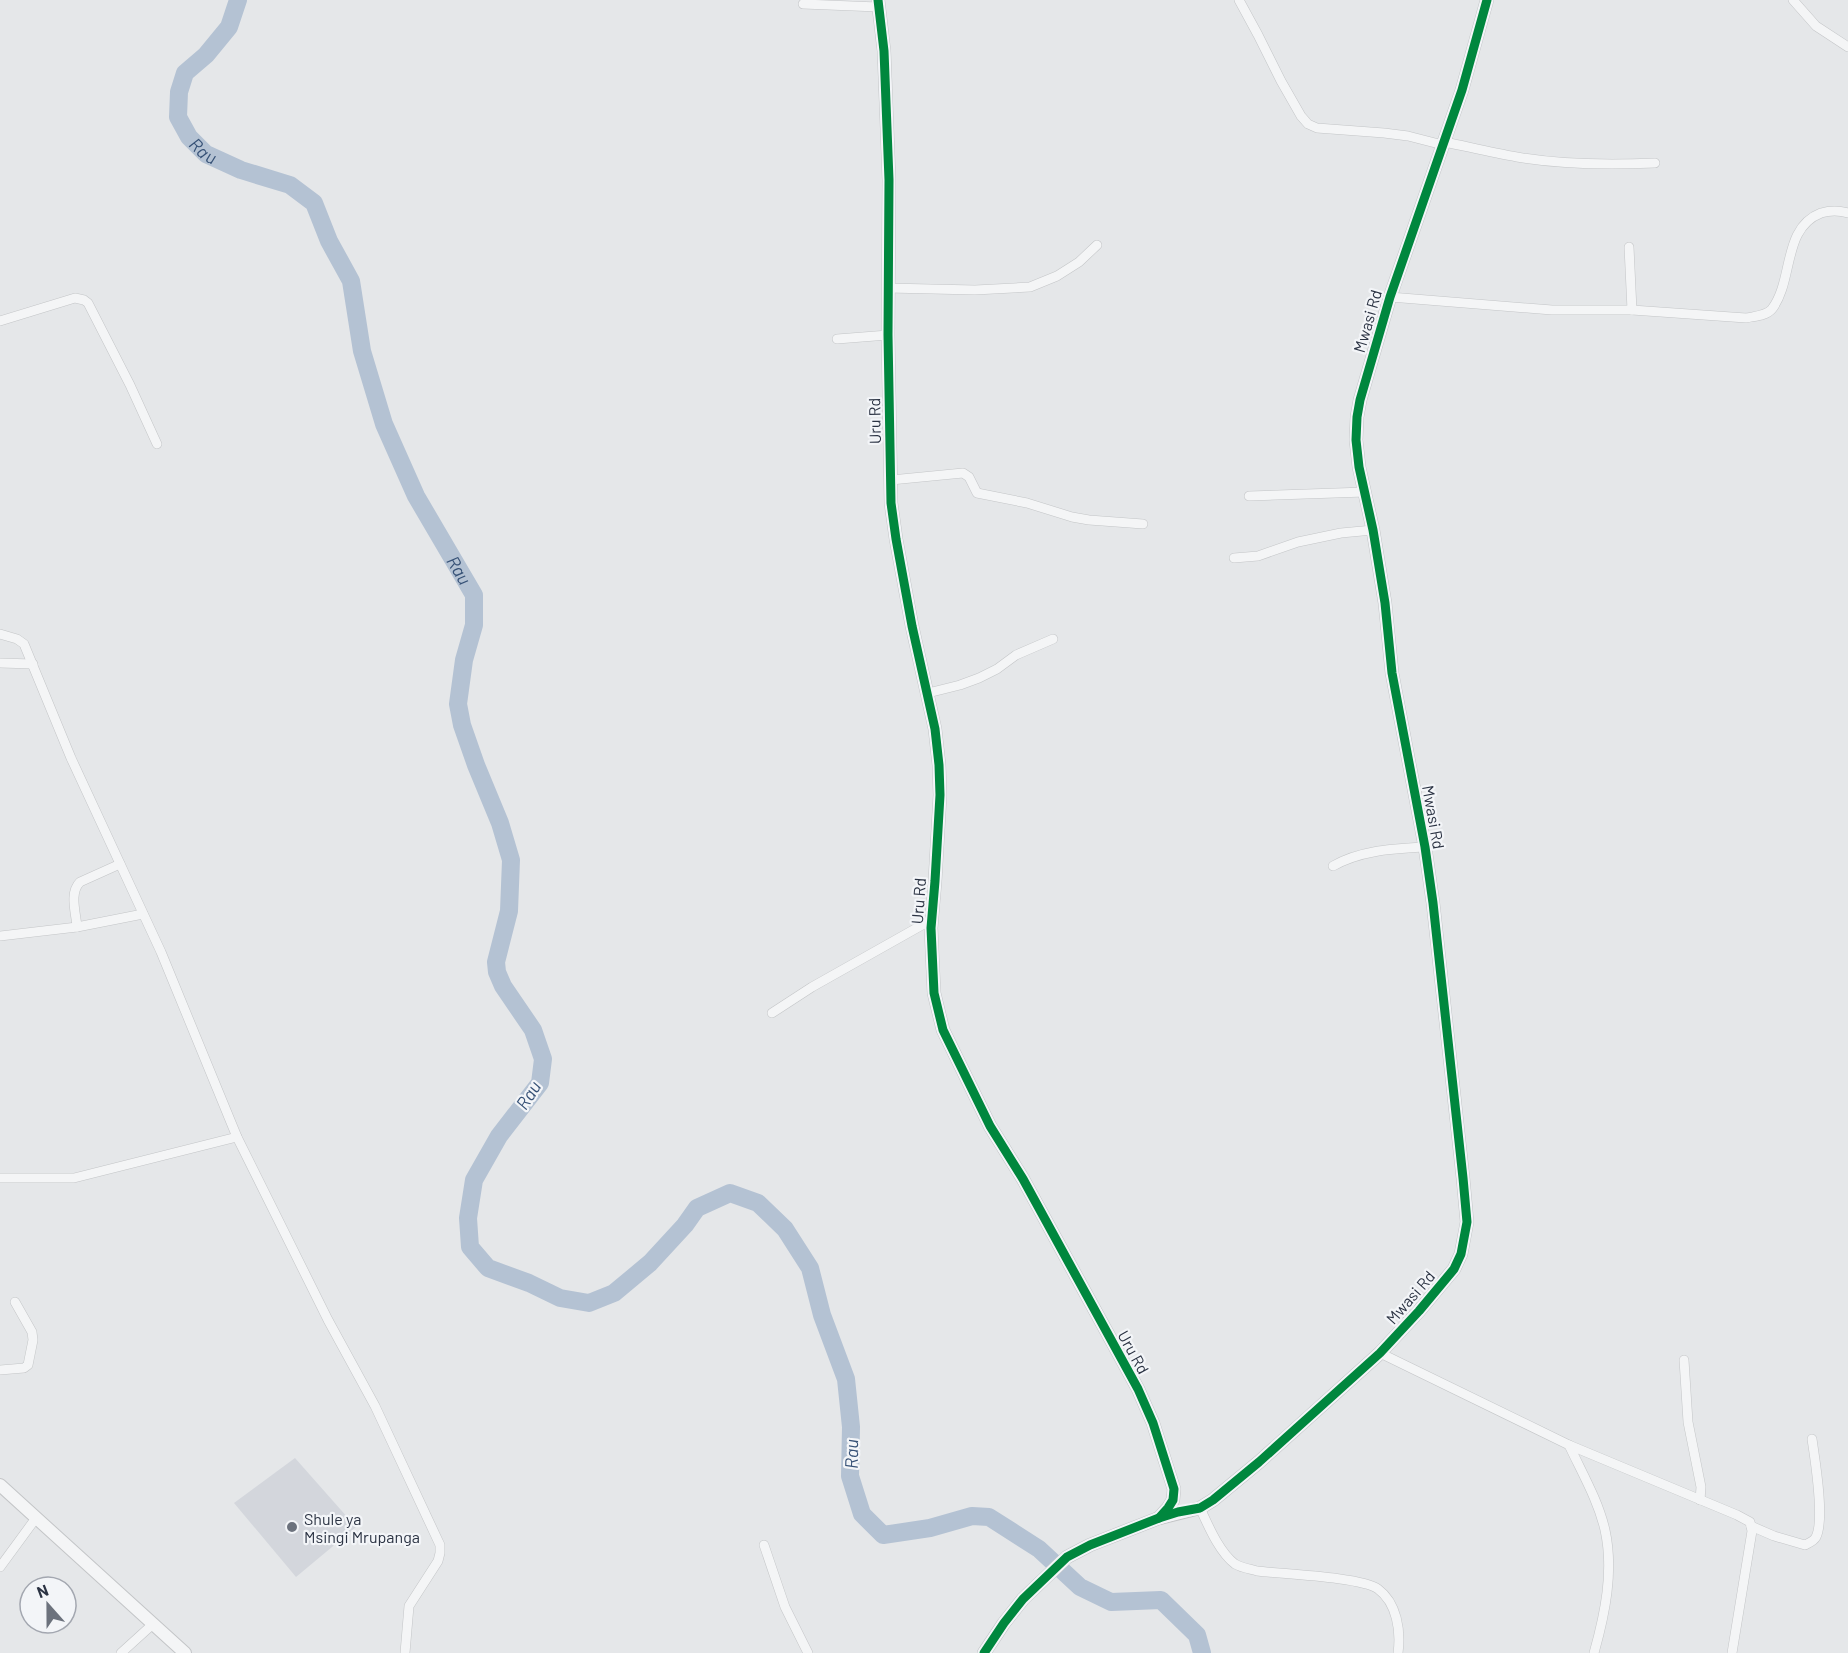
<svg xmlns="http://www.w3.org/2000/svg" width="1848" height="1653" font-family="Barlow,sans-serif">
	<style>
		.built { fill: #d3d6dc }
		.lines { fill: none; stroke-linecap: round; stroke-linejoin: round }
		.river { stroke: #b4c2d3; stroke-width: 18 }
		.minor-casing { stroke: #c3c5c7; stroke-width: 10 }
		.tertiary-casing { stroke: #c3c5c7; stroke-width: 14 }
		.minor { stroke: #f4f5f6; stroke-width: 9 }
		.tertiary { stroke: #f4f5f6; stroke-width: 12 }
		.cycleway-casing { stroke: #f3f5f8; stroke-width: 13 }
		.cycleway { stroke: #00873e; stroke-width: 9 }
		.poi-dot { fill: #6c727d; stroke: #f3f5f8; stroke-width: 2 }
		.labels { text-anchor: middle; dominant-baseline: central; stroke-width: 4.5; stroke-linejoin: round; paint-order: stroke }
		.street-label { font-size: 16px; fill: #2b3343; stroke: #f3f5f8 }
		.poi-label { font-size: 16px; fill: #2b3343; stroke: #f3f5f8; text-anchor: start }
		.water-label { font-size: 18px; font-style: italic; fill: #365176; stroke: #f3f5f8 }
	</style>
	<rect width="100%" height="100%" fill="#e5e7e9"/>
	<!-- built -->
	<polygon class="built" points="295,1458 356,1527 296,1577 234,1503"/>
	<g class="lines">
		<!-- river -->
		<path class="river" id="s1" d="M238,0L229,27L206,55L185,73L179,92L178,117L189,137L206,154L241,170L290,185L314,203L329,241L351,281L362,351L384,424L416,496L474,595V625L464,660L458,704L462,725L476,765L500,823L511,860L509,911L496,962L497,972L503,986L533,1030L543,1059L540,1083L499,1136L474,1180L468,1218L470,1247L488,1268L529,1283L560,1298L589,1303L614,1293L650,1263L685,1225L697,1208L730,1193L758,1203L785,1229L810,1268L822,1315L846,1379L851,1427L850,1476L862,1514L883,1535L930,1528L972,1516L989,1517L1039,1549L1080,1587L1111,1602L1161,1600L1197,1635L1202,1653"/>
		<!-- minor casing -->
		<g class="minor-casing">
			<g id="minor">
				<polyline points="1239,0 1258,35 1281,81 1301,116 1308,124 1317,128 1384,133 1408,136 1443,145"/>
				<polyline points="1793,0 1816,26 1848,47"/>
				<polyline points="803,4 878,7"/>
				<path d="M1445,142C1469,147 1493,153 1517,157C1563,165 1609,165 1655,163"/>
				<polyline points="1629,247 1632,310"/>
				<polyline points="888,288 975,290 1030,287 1057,276 1079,262 1097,245"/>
				<path d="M1390,297L1552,310H1632L1746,318C1755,316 1766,316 1772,309C1794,280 1782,228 1821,213C1831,210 1838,210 1848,213"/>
				<polyline points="0,321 75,298 84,300 88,303 130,385 157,444"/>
				<polyline points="837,339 888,335"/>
				<polyline points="891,480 963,473 969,477 977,493 1027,503 1072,517 1089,520 1143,524"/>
				<polyline points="1249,496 1365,492"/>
				<polyline points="1234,558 1258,556 1298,542 1341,533 1373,530"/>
				<polyline points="0,634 17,639 24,644 71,758 161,952 237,1137 328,1320 375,1406 440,1545 440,1553 438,1561 409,1606 405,1653"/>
				<polyline points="0,663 33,664"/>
				<polyline points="928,693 960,685 979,678 997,669 1016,655 1053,639"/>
				<path d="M1333,866C1361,850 1393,849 1425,847"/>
				<path d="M77,927C76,913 69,893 80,882L120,864"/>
				<polyline points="0,936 77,927 143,914"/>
				<polyline points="772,1013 812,987 931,920"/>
				<polyline points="0,1178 74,1178 237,1137"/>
				<polyline points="1380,1353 1569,1445 1737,1515 1750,1522 1752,1531 1732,1653"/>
				<polyline points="1684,1360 1688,1422 1701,1487 1700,1500"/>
				<polyline points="0,1370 24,1368 28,1365 33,1340 32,1332 15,1302"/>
				<path d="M1569,1445C1582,1473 1598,1500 1605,1530C1614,1571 1605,1614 1594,1653"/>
				<path d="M1200,1508C1208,1525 1219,1552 1235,1564C1242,1568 1250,1569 1257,1571C1281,1574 1362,1577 1378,1589C1397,1603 1401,1631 1398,1653"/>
				<path d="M1751,1526L1774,1536L1805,1545C1809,1543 1814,1541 1816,1537C1825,1519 1815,1460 1812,1439"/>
				<polyline points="764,1545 785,1607 808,1653"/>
				<polyline points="0,1567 36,1518"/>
				<polyline points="121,1653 153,1624"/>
			</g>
		</g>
		<!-- tertiary casing -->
		<g class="tertiary-casing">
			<g id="tertiary">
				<polyline points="878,0 884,51 889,180 888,335 891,503 896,539 912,626 935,729 939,765 940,795 935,881 931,928 934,993 943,1030 990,1126 1023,1179 1138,1389 1153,1423 1174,1489 1173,1500 1168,1508 1159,1518 1090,1545 1067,1557 1023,1599 1004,1623 984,1653"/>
				<polyline points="0,1485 185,1653"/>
				<polyline points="1160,1518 1200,1508 1213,1500 1259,1462 1380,1353 1419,1311 1454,1269 1461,1254 1467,1222 1463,1178 1433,903 1425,847 1392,673 1385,603 1373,530 1359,467 1356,440 1357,417 1360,400 1390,297 1462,90 1487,0"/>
			</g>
		</g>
		<!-- minor -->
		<use href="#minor" class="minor"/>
		<!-- tertiary -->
		<use href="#tertiary" class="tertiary"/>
		<!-- cycleway casing -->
		<g class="cycleway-casing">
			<g id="cycleway">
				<polyline points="878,0 884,51 889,180 888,335 891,503 896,539 912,626 935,729 939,765 940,795 935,881 931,928 934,993 943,1030 990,1126 1023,1179 1138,1389 1153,1423 1174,1489 1173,1500 1168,1508 1159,1518 1090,1545 1067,1557 1023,1599 1004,1623 984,1653"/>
				<polyline points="1159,1518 1178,1512 1200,1508 1213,1500 1259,1462 1380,1353 1419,1311 1454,1269 1461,1254 1467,1222 1463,1178 1433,903 1425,847 1392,673 1385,603 1373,530 1359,467 1356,440 1357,417 1360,400 1390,297 1462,90 1487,0"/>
			</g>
		</g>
		<!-- cycleway -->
		<use href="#cycleway" class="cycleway"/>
	</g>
	<!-- markers -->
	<circle class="poi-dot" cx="292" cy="1527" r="6"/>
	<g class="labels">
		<!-- street labels -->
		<g class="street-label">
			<text transform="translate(1367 321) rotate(-74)">Mwasi Rd</text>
			<text transform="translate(874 421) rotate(-91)">Uru Rd</text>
			<text transform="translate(1434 817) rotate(80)">Mwasi Rd</text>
			<text transform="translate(918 901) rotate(-86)">Uru Rd</text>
			<text transform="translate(1410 1297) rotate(-49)">Mwasi Rd</text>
			<text transform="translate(1134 1352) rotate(61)">Uru Rd</text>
		</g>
		<!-- poi labels -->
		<g class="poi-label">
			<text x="304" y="1518">Shule ya<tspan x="304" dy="18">Msingi Mrupanga</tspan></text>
		</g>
		<!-- water labels -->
		<g class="water-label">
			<text stroke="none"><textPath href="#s1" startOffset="180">Rau</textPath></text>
			<text stroke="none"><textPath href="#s1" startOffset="702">Rau</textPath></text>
			<text transform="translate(528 1095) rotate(-57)">Rau</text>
			<text transform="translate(851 1454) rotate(-89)">Rau</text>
		</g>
	</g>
	<!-- north arrow -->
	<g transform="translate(48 1605) rotate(339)"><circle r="28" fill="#f3f5f8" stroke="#a3a7b0" stroke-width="1.5"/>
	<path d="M0-4.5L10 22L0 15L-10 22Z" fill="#6c727d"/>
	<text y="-9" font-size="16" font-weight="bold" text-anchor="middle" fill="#2b3343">N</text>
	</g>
</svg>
